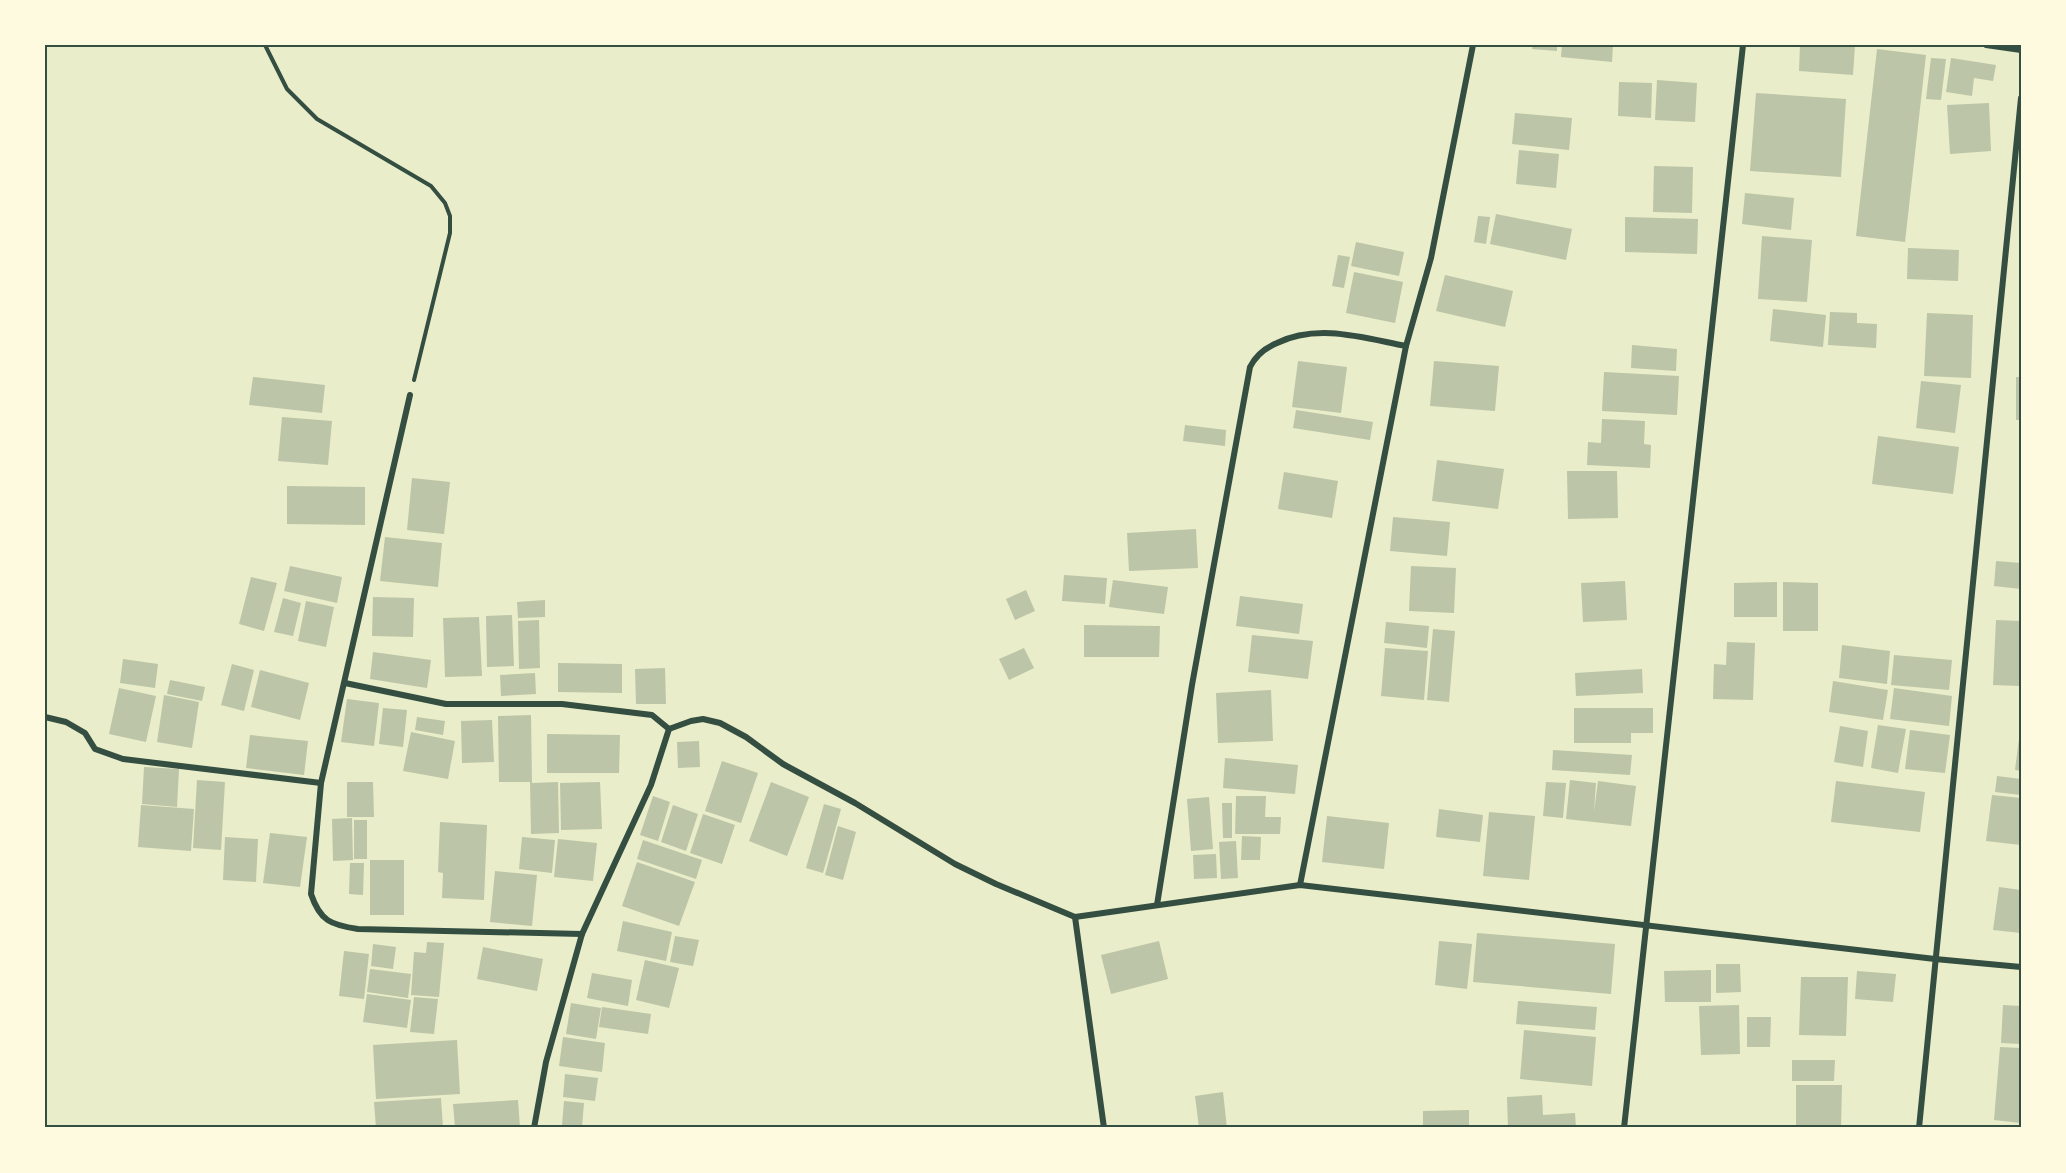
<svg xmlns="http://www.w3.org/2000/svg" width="2066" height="1173" font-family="Helvetica,sans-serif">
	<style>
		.building { fill: #bcc5a7 }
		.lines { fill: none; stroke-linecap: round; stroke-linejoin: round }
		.path { stroke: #344e41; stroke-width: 4 }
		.minor { stroke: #344e41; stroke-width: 6 }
		.neatline { fill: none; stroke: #344e41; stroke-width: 2 }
	</style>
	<rect width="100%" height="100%" fill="#e9edc9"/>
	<!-- building -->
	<g class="building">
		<polygon points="1533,45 1557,45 1557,51 1532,49"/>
		<polygon points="1562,45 1613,45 1612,62 1561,57"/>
		<polygon points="1800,45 1855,45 1853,75 1799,71"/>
		<polygon points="1877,49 1926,55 1905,242 1856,236"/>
		<polygon points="1931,58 1946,59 1941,100 1926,99"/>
		<polygon points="1951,58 1996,65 1993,81 1974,78 1972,96 1946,92"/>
		<polygon points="1657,80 1697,83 1695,122 1655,120"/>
		<polygon points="1619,82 1652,83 1651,118 1618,116"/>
		<polygon points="1756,93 1846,99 1841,177 1750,171"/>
		<polygon points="1989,103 1991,151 1950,154 1947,105"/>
		<polygon points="1515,113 1572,118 1569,150 1512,144"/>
		<polygon points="1519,150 1559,154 1556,188 1516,184"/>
		<polygon points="1654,166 1693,167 1692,213 1653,212"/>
		<polygon points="1745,193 1794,198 1791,230 1742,224"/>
		<polygon points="1496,214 1572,229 1566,260 1490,244"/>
		<polygon points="1478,216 1490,217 1486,244 1474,242"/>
		<polygon points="1625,217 1698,219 1697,254 1625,252"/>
		<polygon points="1762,236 1812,240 1807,302 1758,299"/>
		<polygon points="1356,242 1404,252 1399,276 1351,266"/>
		<polygon points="1908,248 1959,250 1958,281 1907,279"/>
		<polygon points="1338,255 1350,257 1344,288 1332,286"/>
		<polygon points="1354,272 1403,282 1395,323 1346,313"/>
		<polygon points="1445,275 1513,291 1505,327 1436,311"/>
		<polygon points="1773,309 1826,315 1823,347 1770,341"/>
		<polygon points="1830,312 1857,313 1857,323 1877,324 1876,348 1828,345"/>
		<polygon points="1927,313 1973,315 1971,378 1924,376"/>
		<polygon points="1632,345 1677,349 1676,371 1631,368"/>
		<polygon points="1298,361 1347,367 1341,413 1292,407"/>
		<polygon points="1434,361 1499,366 1495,411 1430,406"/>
		<polygon points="1604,372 1679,376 1677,415 1602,411"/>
		<polygon points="253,377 325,385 322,413 249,405"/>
		<rect x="2016" y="377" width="5" height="43"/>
		<polygon points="1921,381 1961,385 1955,433 1916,428"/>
		<polygon points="1296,410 1373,422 1370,440 1293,428"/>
		<polygon points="282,417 332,421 328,465 278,461"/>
		<polygon points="1602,419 1645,421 1644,444 1651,445 1650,468 1587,465 1588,442 1601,443"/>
		<polygon points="1185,425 1226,430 1225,446 1183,441"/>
		<polygon points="1878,436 1959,447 1953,494 1872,484"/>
		<polygon points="1437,460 1504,469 1498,509 1432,501"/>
		<polygon points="1567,471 1617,471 1618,518 1568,519"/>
		<polygon points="1284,472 1338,481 1332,518 1278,509"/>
		<polygon points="412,478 450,482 444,534 407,530"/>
		<polygon points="287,486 365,487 365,525 287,524"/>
		<polygon points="1393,517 1450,522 1447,556 1390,551"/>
		<polygon points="1196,529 1198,568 1129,571 1127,533"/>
		<polygon points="385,537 442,543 438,587 380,581"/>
		<polygon points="1996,561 2021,563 2021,589 1994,586"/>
		<polygon points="290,566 342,577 337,603 284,591"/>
		<polygon points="1411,566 1456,568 1454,613 1409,611"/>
		<polygon points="1064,575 1107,578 1105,604 1062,601"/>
		<polygon points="251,577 277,583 264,631 239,624"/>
		<polygon points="1113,580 1168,587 1164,614 1109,607"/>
		<polygon points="1625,581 1627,620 1583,622 1581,583"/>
		<polygon points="1777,582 1777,617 1734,617 1734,583"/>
		<polygon points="1783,582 1818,583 1818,631 1783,631"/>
		<polygon points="1026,590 1035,611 1015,620 1006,599"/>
		<polygon points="1240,596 1303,604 1299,634 1236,626"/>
		<polygon points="373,597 414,598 413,637 372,636"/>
		<polygon points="283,598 301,603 293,636 274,632"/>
		<polygon points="545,600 545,617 518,618 517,602"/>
		<polygon points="306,601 334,607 326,647 298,641"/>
		<polygon points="512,615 514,666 487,667 486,616"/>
		<polygon points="479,617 482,676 445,677 443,618"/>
		<polygon points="539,620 540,668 519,669 518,621"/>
		<polygon points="1996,620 2021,621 2021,686 1993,685"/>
		<polygon points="1386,622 1429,626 1427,648 1384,643"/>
		<polygon points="1084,625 1160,626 1159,657 1084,657"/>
		<polygon points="1433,629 1455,631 1449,702 1427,700"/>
		<polygon points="1252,635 1313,641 1308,679 1248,672"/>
		<polygon points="1727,642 1755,643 1753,700 1713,699 1714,664 1726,665"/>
		<polygon points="1842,645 1890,651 1887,684 1839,678"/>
		<polygon points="1024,648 1034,668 1009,680 999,659"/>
		<polygon points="1385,648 1428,651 1424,700 1381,696"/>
		<polygon points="373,652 431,660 427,688 370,679"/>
		<polygon points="1894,655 1952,660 1949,690 1891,685"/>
		<polygon points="123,659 158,664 155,688 120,683"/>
		<polygon points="558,663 622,664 622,693 558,692"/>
		<polygon points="232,664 254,670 244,711 221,705"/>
		<polygon points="665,668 666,704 636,704 635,669"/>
		<polygon points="1642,669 1643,693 1576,696 1575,673"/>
		<polygon points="260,670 309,683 300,720 251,707"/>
		<polygon points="535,673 536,694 501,696 500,675"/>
		<polygon points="170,680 205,687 202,701 167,694"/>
		<polygon points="1833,681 1888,690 1883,720 1829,712"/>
		<polygon points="119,688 156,696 146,742 109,734"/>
		<polygon points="1894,688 1952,696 1949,726 1890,719"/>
		<polygon points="1271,690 1273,741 1218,743 1216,693"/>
		<polygon points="164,695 199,702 192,748 157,742"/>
		<polygon points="347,699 379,703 374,746 341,742"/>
		<polygon points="383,708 407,710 403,747 379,744"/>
		<polygon points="1574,708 1653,708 1653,733 1631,733 1631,743 1574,743"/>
		<polygon points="531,715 532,783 558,782 559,833 531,834 530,782 499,782 498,716"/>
		<polygon points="417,717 445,721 443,735 415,730"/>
		<polygon points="492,720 494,762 462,763 461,721"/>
		<polygon points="1878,725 1906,729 1898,773 1871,768"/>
		<polygon points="1840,726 1868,731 1863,767 1834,762"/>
		<polygon points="1910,730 1950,735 1945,773 1905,769"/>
		<polygon points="2020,731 2021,732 2021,771 2015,770"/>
		<polygon points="411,732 455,741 448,779 403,771"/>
		<polygon points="547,734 620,735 619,773 547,773"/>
		<polygon points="250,735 308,741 304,775 246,768"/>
		<polygon points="699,741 700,767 678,768 677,742"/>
		<polygon points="1553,750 1632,755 1630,775 1552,770"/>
		<polygon points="1225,758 1298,765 1295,794 1223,788"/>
		<polygon points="722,761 758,773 741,823 705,811"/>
		<polygon points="144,767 179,769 177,807 142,804"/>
		<polygon points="1997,776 2021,779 2021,795 1995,792"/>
		<polygon points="197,780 225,782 221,850 193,848"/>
		<polygon points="1570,780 1596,783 1594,812 1598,781 1636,786 1631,826 1566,819"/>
		<polygon points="1836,781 1925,792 1920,832 1831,822"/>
		<polygon points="347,782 373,782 374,817 347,817"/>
		<polygon points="600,782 602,829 561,830 560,783"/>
		<polygon points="771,782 809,797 787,856 749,841"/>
		<polygon points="1546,782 1566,783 1563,818 1543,816"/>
		<polygon points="1992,795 2021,798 2021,845 1986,841"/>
		<polygon points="653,796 670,802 658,841 640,835"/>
		<polygon points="1236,796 1266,796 1265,817 1281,817 1280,834 1235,834"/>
		<polygon points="1209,797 1213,849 1191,851 1187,799"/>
		<polygon points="1222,803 1232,803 1232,838 1223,838"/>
		<polygon points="824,804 841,809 823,873 806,868"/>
		<polygon points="141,805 194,809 191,851 138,847"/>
		<polygon points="673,805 698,814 686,851 661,842"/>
		<polygon points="1439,809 1483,815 1480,842 1436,837"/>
		<polygon points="1489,812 1535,816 1529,880 1483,876"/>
		<polygon points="703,814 735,825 722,864 690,853"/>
		<polygon points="1327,816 1389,823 1384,869 1322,862"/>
		<polygon points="352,818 353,860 333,861 332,819"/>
		<rect x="354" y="820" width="13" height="39"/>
		<polygon points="440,822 487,825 484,900 442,898 443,873 438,872"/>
		<polygon points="838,826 856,832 843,880 825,875"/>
		<polygon points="270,833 307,837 300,887 263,883"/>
		<polygon points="1242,836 1261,837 1260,860 1241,860"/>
		<polygon points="225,837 258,839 256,882 223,880"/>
		<polygon points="522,837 555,840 552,873 519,869"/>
		<polygon points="558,839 597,843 593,881 554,877"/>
		<polygon points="643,840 702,860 696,879 637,859"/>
		<polygon points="1236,841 1238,878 1221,879 1219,842"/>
		<polygon points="1216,854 1217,878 1194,879 1193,855"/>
		<rect x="370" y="860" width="34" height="55"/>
		<polygon points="637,862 695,882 679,926 622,906"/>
		<polygon points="350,863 364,863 363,895 349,894"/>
		<polygon points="495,871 537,875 532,926 490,922"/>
		<polygon points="1999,887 2021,890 2021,933 1993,930"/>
		<polygon points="623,921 672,932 666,961 617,951"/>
		<polygon points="1477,933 1615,944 1611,994 1473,982"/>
		<polygon points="675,936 699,940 693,966 670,962"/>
		<polygon points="1159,941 1168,979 1111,994 1101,955"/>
		<polygon points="1439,941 1472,944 1467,989 1435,985"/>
		<polygon points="427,942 444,943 439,997 411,995 414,952 426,953"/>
		<polygon points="373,944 396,947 393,969 371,966"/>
		<polygon points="483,947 543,959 537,991 477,979"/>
		<polygon points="344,951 369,954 364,999 339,996"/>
		<polygon points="645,960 679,968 669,1008 636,1000"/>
		<polygon points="1716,964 1740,964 1741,992 1716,993"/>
		<polygon points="370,969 411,974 408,998 367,992"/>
		<polygon points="1711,970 1711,1002 1665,1002 1664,971"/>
		<polygon points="1857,971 1896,974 1893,1002 1855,999"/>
		<polygon points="592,973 632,980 628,1006 587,998"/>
		<polygon points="1801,977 1848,977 1846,1036 1799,1035"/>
		<polygon points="367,994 411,1000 407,1028 363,1022"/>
		<polygon points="414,997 438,999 434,1034 410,1032"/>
		<polygon points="1518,1001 1597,1007 1595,1030 1516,1024"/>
		<polygon points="571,1003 601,1008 596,1039 566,1034"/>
		<polygon points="1739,1005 1740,1054 1701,1055 1699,1006"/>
		<polygon points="2003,1005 2021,1006 2021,1044 2001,1043"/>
		<polygon points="602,1007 651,1014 648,1034 599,1027"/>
		<polygon points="1747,1017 1771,1017 1770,1047 1747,1047"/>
		<polygon points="1524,1030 1596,1037 1592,1086 1520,1079"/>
		<polygon points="563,1037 605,1043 602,1072 559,1066"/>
		<polygon points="457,1040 460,1094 376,1099 373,1045"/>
		<polygon points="2000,1047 2021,1048 2021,1123 1994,1120"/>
		<polygon points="1792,1060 1835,1060 1834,1081 1792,1081"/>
		<polygon points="565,1074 598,1078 595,1101 563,1097"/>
		<polygon points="1796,1085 1842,1085 1841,1128 1796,1128"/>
		<polygon points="1223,1092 1227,1128 1199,1128 1195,1096"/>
		<polygon points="1542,1095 1543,1115 1575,1113 1576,1128 1508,1128 1507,1097"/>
		<polygon points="441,1098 443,1128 376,1128 374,1102"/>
		<polygon points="518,1100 520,1128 455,1128 453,1104"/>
		<polygon points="564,1101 584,1103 582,1127 562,1125"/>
		<polygon points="1469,1110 1469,1128 1423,1128 1423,1111"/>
	</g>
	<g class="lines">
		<!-- path -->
		<polyline class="path" points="265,45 287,89 317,119 431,186 445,203 450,216 450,233 414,380"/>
		<!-- minor -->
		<g class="minor">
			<polyline points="1986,45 2021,50"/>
			<path d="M410,395L321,783L311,894C320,921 331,925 358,929L582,934"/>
			<polyline points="345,683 446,704 562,704 652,715 669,729"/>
			<polyline points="45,717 66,722 85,733 95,749 123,759 321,783"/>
			<polyline points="1300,885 1406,346 1431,258 1473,45"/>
			<path d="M1157,905L1192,685L1250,367C1256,355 1265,348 1277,343C1318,323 1364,338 1406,346"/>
			<polyline points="1075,917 1104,1128"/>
			<polyline points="534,1128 546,1062 582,934 651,785 669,729 691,721 703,719 720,723 746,737 783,764 855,803 955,864 996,884 1075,917 1300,885 1935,959 2021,967"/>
			<polyline points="1624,1128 1743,45"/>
			<polyline points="1919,1128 2021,98"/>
		</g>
	</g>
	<!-- border -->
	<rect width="2066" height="1173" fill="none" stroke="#fefae0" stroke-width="93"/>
	<rect x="46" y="46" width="1974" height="1080" class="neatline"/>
</svg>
